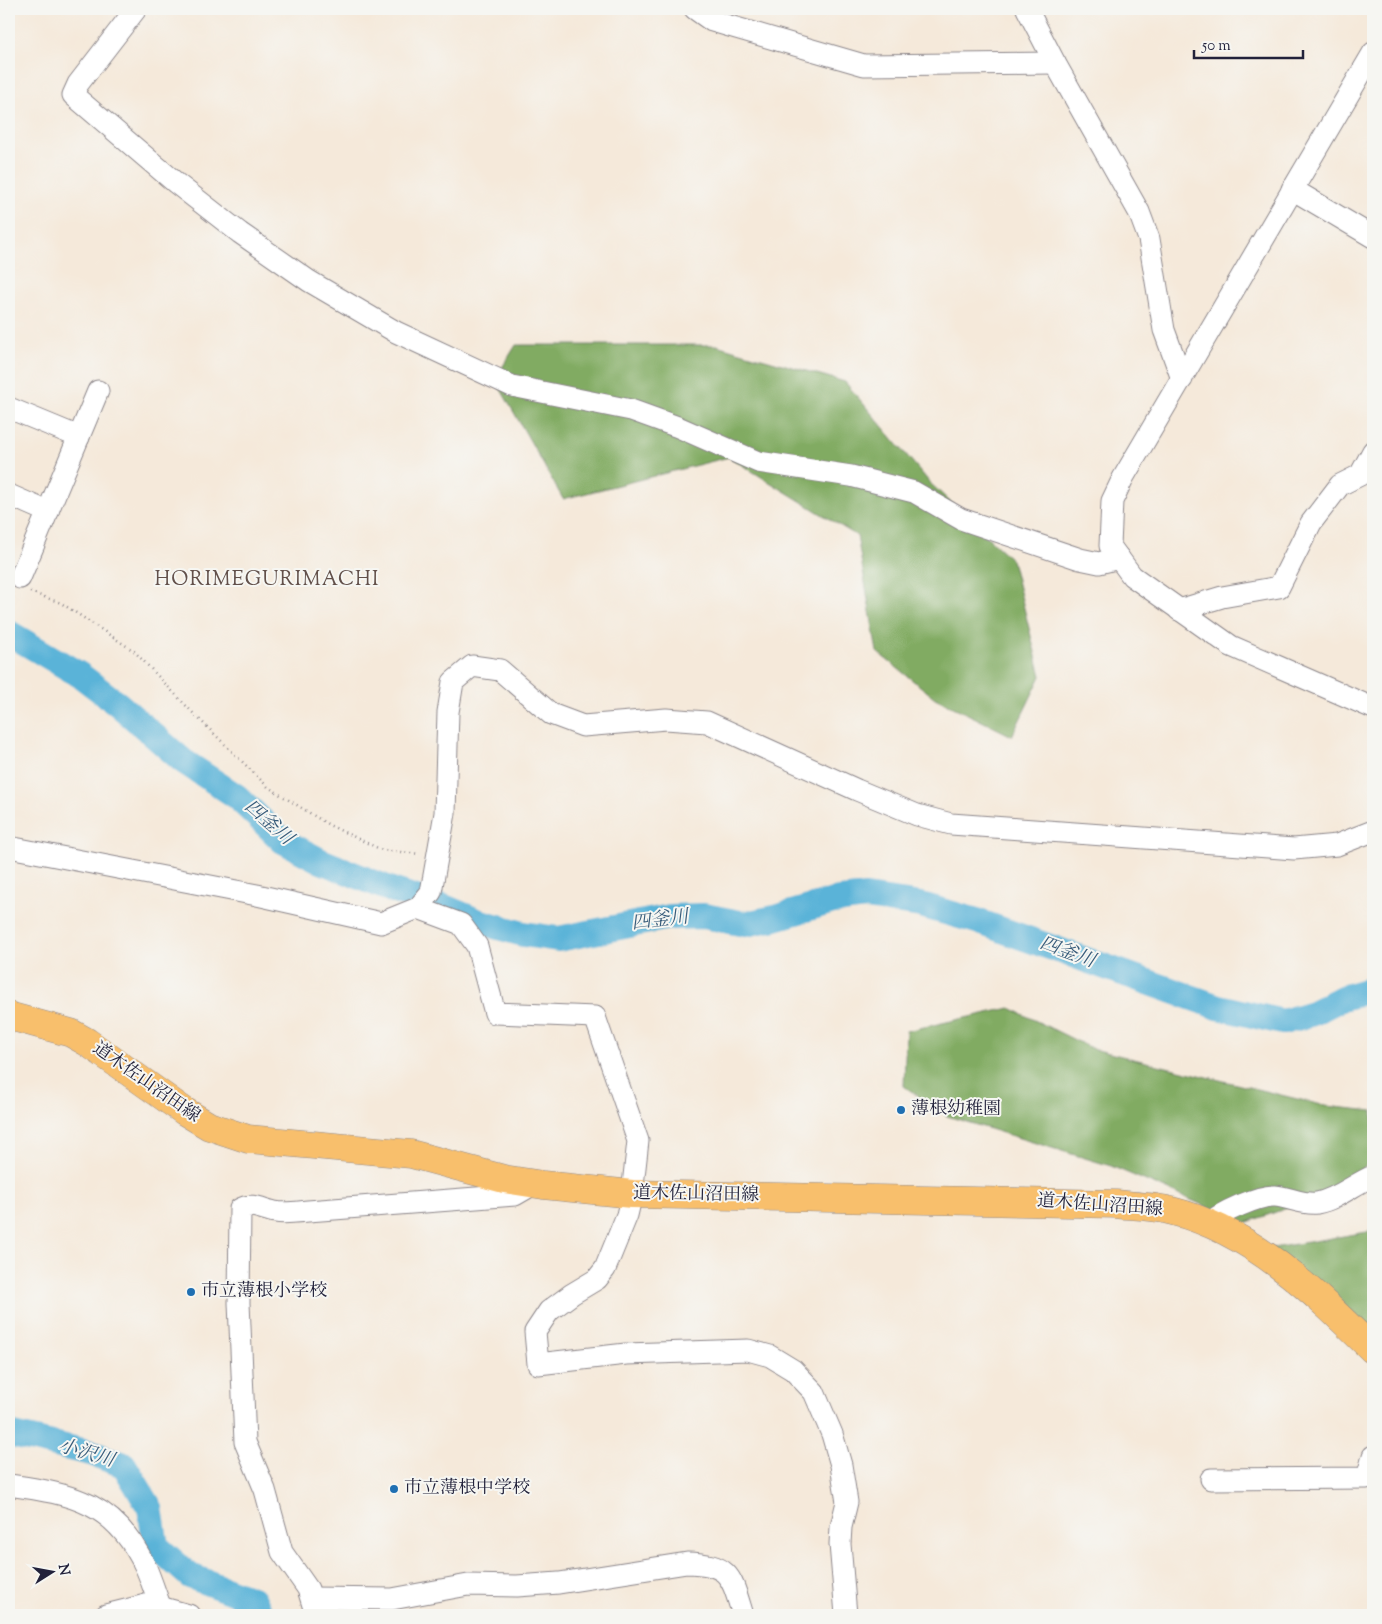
<svg xmlns="http://www.w3.org/2000/svg" width="1382" height="1624" font-family="'Sorts Mill Goudy','Noto Serif JP',serif">
	<style>
		.forest { fill: #81ab62; stroke: #52664e }
		.lines { fill: none; stroke-linecap: round; stroke-linejoin: round }
		.river { stroke: #5ab3d8; stroke-width: 26 }
		.minor-casing { stroke: #8c868a; stroke-width: 23 }
		.major-casing { stroke: #8c868a; stroke-width: 29 }
		.path { stroke: #8c868a; stroke-width: 2.5; stroke-dasharray: 1 4; stroke-linecap: butt }
		.minor { stroke: #fff; stroke-width: 21 }
		.major { stroke: #f8bf6c; stroke-width: 28 }
		.poi-dot { fill: #1f6fb2; stroke: #f6f6f2; stroke-width: 2 }
		.labels { text-anchor: middle; dominant-baseline: central; stroke-width: 4; stroke-linejoin: round; paint-order: stroke }
		.street-label { font-size: 18px; fill: #22223b; stroke: #f6f6f2 }
		.poi-label { font-size: 18px; fill: #22223b; stroke: #f6f6f2; text-anchor: start }
		.water-label { font-size: 19px; font-style: italic; fill: #385c7a; stroke: #f6f6f2 }
		.quarter-label { font-size: 20px; letter-spacing: 1px; fill: #62504a; stroke: #f6f6f2 }
	</style>
	<rect width="100%" height="100%" fill="#f6f6f2"/>
	<filter id="ink" filterUnits="userSpaceOnUse"><feTurbulence type="fractalNoise" baseFrequency=".02" numOctaves="2"/><feDisplacementMap in="SourceGraphic" scale="10" xChannelSelector="R" yChannelSelector="G"/><feConvolveMatrix kernelMatrix="1 2 1 2 8 2 1 2 1" color-interpolation-filters="sRGB"/></filter>
	<filter id="wash" filterUnits="userSpaceOnUse"><feTurbulence type="fractalNoise" baseFrequency=".0096" numOctaves="4" result="noise"/><feDisplacementMap in="SourceGraphic" scale="20" xChannelSelector="R" yChannelSelector="G"/><feGaussianBlur stdDeviation="1.12" result="paint"/><feColorMatrix in="noise" values="0 0 0 0 0 0 0 0 0 0 0 0 0 0 0 0 0 1.4 0 .05"/><feComposite in="paint" operator="in"/></filter>
	<g filter="url(#wash)">
		<rect width="100%" height="100%" fill="#f5e9da"/>
		<!-- forest -->
		<g class="forest">
			<polygon points="516,345 716,345 845,382 931,484 1012,560 1041,676 1012,736 935,698 877,652 857,536 729,457 563,499 495,379"/>
			<polygon points="1010,1008 1093,1049 1326,1106 1373,1111 1373,1158 1344,1188 1245,1223 1111,1166 947,1116 904,1086 906,1031"/>
			<polygon points="1373,1231 1373,1334 1255,1251"/>
		</g>
		<g class="lines">
			<!-- river -->
			<g class="river">
				<polyline points="9,633 80,675 118,704 183,761 236,796 283,841 321,861 392,890 444,907 477,921 523,934 558,939 670,917 704,916 745,924 775,918 833,901 866,897 921,905 977,921 1218,1007 1283,1022 1313,1013 1342,998 1373,989"/>
				<polyline points="9,1434 91,1453 124,1465 150,1508 156,1546 190,1576 254,1600 261,1615"/>
			</g>
		</g>
	</g>
	<g filter="url(#ink)">
		<g class="lines">
			<!-- minor casing -->
			<g class="minor-casing">
				<g id="minor">
					<polyline points="136,9 78,84 73,95 176,183 240,233 309,281 396,332 512,386 631,410 678,427 758,462 851,476 914,492 961,519 1080,559 1099,563 1119,558"/>
					<polyline points="695,9 712,21 864,65 1055,63"/>
					<polyline points="1027,9 1055,63 1139,212 1149,239 1164,330 1182,379"/>
					<polyline points="1373,53 1123,478 1112,501 1110,546 1132,576 1231,646 1373,708"/>
					<polyline points="1292,189 1373,237"/>
					<polyline points="9,408 79,437"/>
					<polyline points="9,495 48,512"/>
					<polyline points="20,578 98,391"/>
					<polyline points="1179,610 1222,597 1279,587 1311,523 1340,485 1360,475 1373,451"/>
					<polyline points="9,847 257,895 381,923 418,908 431,892 445,813 448,712 453,682 472,666 500,670 551,714 583,726 666,719 707,722 857,790 917,815 951,824 1294,849 1337,845 1373,831"/>
					<polyline points="418,908 461,924 477,946 495,1013 595,1017 638,1141 632,1194 627,1215 605,1269 597,1279 572,1294 549,1311 535,1332 538,1364 626,1354 748,1350 770,1356 793,1370 814,1392 832,1434 841,1465 847,1502 841,1527 840,1544 846,1615"/>
					<path d="M1208,1224C1219,1213 1259,1195 1275,1196C1289,1197 1303,1205 1317,1203C1338,1199 1354,1184 1373,1176"/>
					<polyline points="1211,1479 1367,1478 1373,1456"/>
					<path d="M9,1485C74,1494 116,1503 146,1568C153,1584 157,1600 164,1615"/>
					<path d="M312,1598L392,1599L468,1585L517,1586L559,1583L687,1563C731,1564 731,1577 743,1615"/>
					<polyline points="160,1607 189,1615"/>
					<polyline points="106,1615 158,1602"/>
					<path d="M316,1615L308,1589L282,1552L265,1490L245,1442L239,1303L240,1209C252,1202 263,1210 275,1212C285,1214 297,1212 308,1211L515,1195L534,1184"/>
				</g>
			</g>
			<!-- major casing -->
			<g class="major-casing">
				<path id="major" d="M9,1016L71,1033L87,1042L184,1111L209,1126L248,1139L411,1154L504,1179L543,1185L632,1194L1115,1204C1134,1206 1154,1206 1172,1211C1253,1231 1316,1294 1373,1350"/>
			</g>
			<!-- path -->
			<polyline class="path" points="30,592 61,603 134,651 194,714 268,787 329,825 382,850 420,854"/>
			<!-- minor -->
			<use href="#minor" class="minor"/>
			<!-- major -->
			<use href="#major" class="major"/>
		</g>
	</g>
	<!-- markers -->
	<g class="poi-dot">
		<circle cx="901" cy="1110" r="5"/>
		<circle cx="191" cy="1292" r="5"/>
		<circle cx="394" cy="1489" r="5"/>
	</g>
	<g class="labels">
		<!-- street labels -->
		<g class="street-label">
			<text transform="translate(146 1083) rotate(35)">道木佐山沼田線</text>
			<text transform="translate(696 1195) rotate(1)">道木佐山沼田線</text>
			<text transform="translate(1100 1206) rotate(4)">道木佐山沼田線</text>
		</g>
		<!-- poi labels -->
		<g class="poi-label">
			<text x="911" y="1110">薄根幼稚園</text>
			<text x="201" y="1292">市立薄根小学校</text>
			<text x="404" y="1489">市立薄根中学校</text>
		</g>
		<!-- water labels -->
		<g class="water-label">
			<text transform="translate(268 823) rotate(41)">四釜川</text>
			<text transform="translate(660 921) rotate(-7)">四釜川</text>
			<text transform="translate(1067 953) rotate(20)">四釜川</text>
			<text transform="translate(86 1454) rotate(16)">小沢川</text>
		</g>
		<!-- quarter labels -->
		<g class="quarter-label">
			<text x="267" y="580">HORIMEGURIMACHI</text>
		</g>
	</g>
	<!-- margin -->
	<rect width="1382" height="1624" fill="none" stroke="#f6f6f2" stroke-width="30"/>
	<!-- north arrow -->
	<g transform="translate(52 1572) rotate(79)" stroke="#f6f6f2" stroke-width="4" paint-order="stroke">
	<path d="M0-4L9 19L0 12L-9 19Z" fill="#22223b"/>
	<text y="-8" font-size="14" font-weight="bold" text-anchor="middle" fill="#22223b">N</text>
	</g>
	<!-- scale -->
	<path d="M1194 50v8h109v-8" fill="none" stroke="#22223b" stroke-width="2.5"/>
	<text x="1202" y="50" font-size="15" fill="#22223b" stroke="#f6f6f2" stroke-width="4" paint-order="stroke">50 m</text>
</svg>
